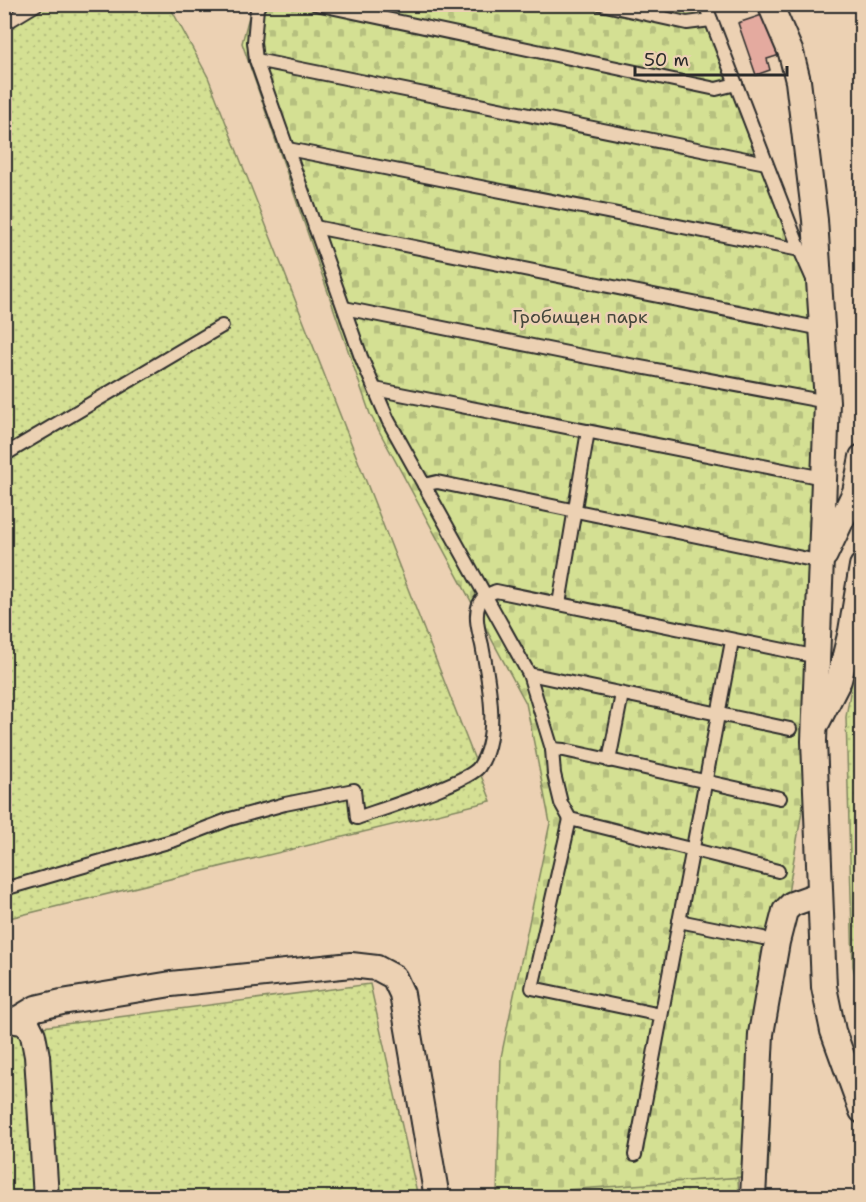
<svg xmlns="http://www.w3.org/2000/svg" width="866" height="1202" font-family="'Shantell Sans',sans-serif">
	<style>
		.green { fill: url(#green-dots); stroke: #80865f; stroke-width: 1.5 }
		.cemetery { fill: url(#cemetery-stones); stroke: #80865f; stroke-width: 1.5 }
		.building { fill: #e4aa9f; stroke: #2b2b2b; stroke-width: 1.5 }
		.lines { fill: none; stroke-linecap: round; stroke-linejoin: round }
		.service-casing { stroke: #2b2b2b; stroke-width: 16 }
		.minor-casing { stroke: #2b2b2b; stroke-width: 28 }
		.service { stroke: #ecd1b3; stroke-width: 12 }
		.minor { stroke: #ecd1b3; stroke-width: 24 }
		.labels { text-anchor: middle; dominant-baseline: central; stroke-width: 5; stroke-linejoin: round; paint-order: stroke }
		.park-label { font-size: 18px; fill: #44463b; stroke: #ecd1b3 }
	</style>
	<defs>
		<pattern id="green-dots" width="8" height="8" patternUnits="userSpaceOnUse" patternTransform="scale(1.5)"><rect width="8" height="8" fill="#d4e093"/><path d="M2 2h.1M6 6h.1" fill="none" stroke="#b6c07f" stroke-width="1.8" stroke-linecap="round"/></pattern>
		<pattern id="cemetery-stones" width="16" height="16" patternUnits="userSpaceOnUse" patternTransform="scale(1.5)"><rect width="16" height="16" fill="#d4e093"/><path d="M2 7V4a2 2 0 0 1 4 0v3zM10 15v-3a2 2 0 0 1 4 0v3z" fill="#b6c07f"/></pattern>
	</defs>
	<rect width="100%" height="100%" fill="#ecd1b3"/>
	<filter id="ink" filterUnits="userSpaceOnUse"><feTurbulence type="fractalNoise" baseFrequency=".0167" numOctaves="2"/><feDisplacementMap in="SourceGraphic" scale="12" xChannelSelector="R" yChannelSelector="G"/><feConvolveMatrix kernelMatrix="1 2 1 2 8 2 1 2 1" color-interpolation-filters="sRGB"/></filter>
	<g filter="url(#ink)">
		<!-- green -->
		<g class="green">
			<polygon points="4,5 169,5 208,77 491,801 5,919"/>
			<polygon points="861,628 861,998 853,966 846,717"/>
			<polygon points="370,984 418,1197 5,1197 4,1032"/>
			<polygon points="738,1177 739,1197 452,1197"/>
		</g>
		<!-- cemetery -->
		<polygon class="cemetery" points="252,5 705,5 818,290 814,740 785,911 777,942 768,1175 497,1195 501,1057 550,823 526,703 370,414 242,43"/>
		<!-- building -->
		<polygon class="building" points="768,13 783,54 767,59 770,70 756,75 738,23"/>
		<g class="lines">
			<!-- service casing -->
			<g class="service-casing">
				<g id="service">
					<polyline points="260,4 257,8 254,42 256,60 361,357 388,420 529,674 552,749 554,774 561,803 570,819 778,871"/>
					<polyline points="316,4 716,89 736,84"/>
					<polyline points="601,4 687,23 711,20"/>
					<polyline points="705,4 800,250 812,277"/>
					<polyline points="4,24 37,4"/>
					<polyline points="256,60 766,163"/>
					<polyline points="288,149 800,250"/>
					<polyline points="315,227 822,329"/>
					<polyline points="344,308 587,357 827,402"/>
					<polyline points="375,389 823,478"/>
					<polyline points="4,455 222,326"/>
					<polyline points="424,485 437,482 822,562"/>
					<polyline points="559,604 588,431"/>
					<polyline points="529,674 790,729"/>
					<polyline points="552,749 564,750 780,798"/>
					<polyline points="609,761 622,694"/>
					<polyline points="570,819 532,988 661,1015"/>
					<path d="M4,889L175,840L230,819L285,804L354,790L357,818C379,810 469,782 479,767C501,735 488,680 482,645C479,633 474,616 479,604C483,596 489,594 496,591L818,657"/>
					<polyline points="679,921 763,938"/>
					<polyline points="635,1155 732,641"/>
				</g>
			</g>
			<!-- minor casing -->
			<g class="minor-casing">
				<g id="minor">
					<polyline points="770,4 791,53 798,81 815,220 827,402 814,741 824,987 833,1031 862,1111"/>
					<polyline points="825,555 855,492 862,457"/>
					<polyline points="818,721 839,680 851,631 862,566"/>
					<polyline points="4,1019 27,1023 33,1035 37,1056 46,1198"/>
					<polyline points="16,1020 36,1008 62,1002 171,984 351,965 377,968 394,977 402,994 437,1198"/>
					<polyline points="753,1198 761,1034 777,942 785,911 792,904 820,894"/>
				</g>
			</g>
			<!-- service -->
			<use href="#service" class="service"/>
			<!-- minor -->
			<use href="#minor" class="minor"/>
		</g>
	</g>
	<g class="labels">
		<!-- park labels -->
		<g class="park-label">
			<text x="580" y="317">Гробищен парк</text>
		</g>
	</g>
	<!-- margin -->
	<rect width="866" height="1202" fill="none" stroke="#ecd1b3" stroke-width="24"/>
	<rect x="12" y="12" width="842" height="1178" fill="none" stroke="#2b2b2b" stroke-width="2" filter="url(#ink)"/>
	<!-- scale -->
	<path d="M635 66v9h152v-9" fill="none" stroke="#2b2b2b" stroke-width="3"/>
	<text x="644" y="66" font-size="18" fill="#2b2b2b" stroke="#ecd1b3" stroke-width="4.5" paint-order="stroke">50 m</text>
</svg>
